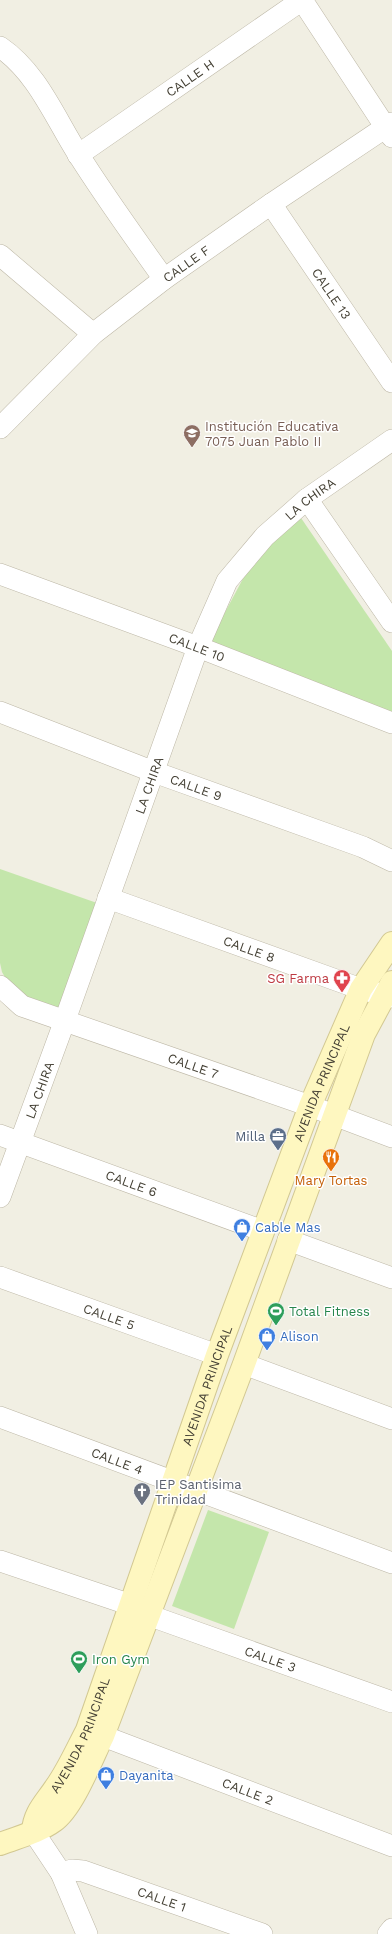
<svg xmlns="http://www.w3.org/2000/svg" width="392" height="1934" font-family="'Work Sans',sans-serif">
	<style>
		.green { fill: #c4e6ab }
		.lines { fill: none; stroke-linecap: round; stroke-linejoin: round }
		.street-casing { stroke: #bdb7a6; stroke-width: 22 }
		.secondary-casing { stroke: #d2c892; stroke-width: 24 }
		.street { stroke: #fff; stroke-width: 21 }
		.secondary { stroke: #fef7c0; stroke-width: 22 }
		.labels { text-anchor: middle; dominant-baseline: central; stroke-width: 3; stroke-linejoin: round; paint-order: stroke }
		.street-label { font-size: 13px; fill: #433f33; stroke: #fff }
		.education-label { font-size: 13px; fill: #785e54; stroke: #fff; text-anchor: start }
		.health-label { font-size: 13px; fill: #be3a42; stroke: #fff; text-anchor: end }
		.service-label { font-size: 13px; fill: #4e5e75; stroke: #fff; text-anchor: end }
		.food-label { font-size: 13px; fill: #c56008; stroke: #fff }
		.shop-label { font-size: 13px; fill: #366cbe; stroke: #fff; text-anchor: start }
		.leisure-label { font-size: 13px; fill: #27864d; stroke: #fff; text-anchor: start }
		.worship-label { font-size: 13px; fill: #5b616d; stroke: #fff; text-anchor: start }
	</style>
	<rect width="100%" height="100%" fill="#f1efe3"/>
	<!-- green -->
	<g class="green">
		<polygon points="299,515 392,651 392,715 208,644 253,560"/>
		<polygon points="0,869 97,903 57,1016 11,988 2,972 0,963"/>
		<polygon points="208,1510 269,1532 234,1629 172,1606"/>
	</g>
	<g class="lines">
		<!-- street casing -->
		<g class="street-casing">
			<g id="street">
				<polyline points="302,0 392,137"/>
				<path d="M0,47C37,72 55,118 78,154C105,197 135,238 164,279"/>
				<path id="s1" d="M78,155L302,0"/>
				<path id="s2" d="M271,204L392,382"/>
				<polyline points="0,255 93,334"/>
				<path id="s3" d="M0,428L93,334L164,279L271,204L392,123"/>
				<polyline points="307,499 392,622"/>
				<path id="s4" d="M0,574L198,647L392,723"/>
				<path id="s5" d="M0,712L154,772L363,847L392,861"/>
				<path id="s6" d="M108,898L361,989L392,997"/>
				<path id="s7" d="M0,986L22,1006L310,1106L392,1137"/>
				<path id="s8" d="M0,1135L263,1231"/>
				<path id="s9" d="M0,1197L65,1020L198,647L227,581L265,536L307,499L392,440"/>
				<polyline points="288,1240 392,1278"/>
				<path id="s10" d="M0,1277L217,1355"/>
				<polyline points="244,1364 392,1419"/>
				<path id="s11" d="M0,1417L392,1563"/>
				<polyline points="0,1561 131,1605"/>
				<path id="s12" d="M148,1615L392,1702"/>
				<path id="s13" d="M103,1736L392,1846"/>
				<polyline points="33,1831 61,1873 87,1934"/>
				<path id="s14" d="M61,1873L72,1870L83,1871L262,1934"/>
				<polyline points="388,1934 392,1929"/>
			</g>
		</g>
		<!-- secondary casing -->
		<g class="secondary-casing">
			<g id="secondary">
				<path id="s15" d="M33,1831C34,1813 45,1803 55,1788C68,1770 77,1749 87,1730L217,1355L310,1106L361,989L392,943"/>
				<path d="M0,1844C18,1837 39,1832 54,1821C73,1808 92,1758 103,1736L244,1364L364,1034L392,982"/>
			</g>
		</g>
		<!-- street -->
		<use href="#street" class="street"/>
		<!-- secondary -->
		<use href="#secondary" class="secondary"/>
	</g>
	<!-- icons -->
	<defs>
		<g id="school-pin" transform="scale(0.9)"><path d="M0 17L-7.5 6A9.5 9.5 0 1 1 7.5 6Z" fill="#8d6e63" stroke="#fff"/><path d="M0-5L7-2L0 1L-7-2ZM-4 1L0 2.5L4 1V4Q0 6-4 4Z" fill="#fff"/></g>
		<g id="pharmacy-pin" transform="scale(0.9)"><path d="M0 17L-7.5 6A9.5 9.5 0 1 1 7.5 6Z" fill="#e0444e" stroke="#fff"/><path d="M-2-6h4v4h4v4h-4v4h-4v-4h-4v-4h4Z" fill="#fff"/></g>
		<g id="office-pin" transform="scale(0.9)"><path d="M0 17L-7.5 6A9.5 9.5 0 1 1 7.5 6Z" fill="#5c6f8a" stroke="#fff"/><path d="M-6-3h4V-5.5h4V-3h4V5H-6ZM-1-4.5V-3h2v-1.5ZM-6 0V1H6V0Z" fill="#fff"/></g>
		<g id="restaurant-pin" transform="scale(0.9)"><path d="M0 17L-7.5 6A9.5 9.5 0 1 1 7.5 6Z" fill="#e8710a" stroke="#fff"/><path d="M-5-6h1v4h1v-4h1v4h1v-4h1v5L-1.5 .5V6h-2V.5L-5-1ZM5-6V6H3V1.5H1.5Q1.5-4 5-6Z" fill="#fff"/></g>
		<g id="shop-pin" transform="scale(0.9)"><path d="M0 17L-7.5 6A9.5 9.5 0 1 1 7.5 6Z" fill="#3f7fe0" stroke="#fff"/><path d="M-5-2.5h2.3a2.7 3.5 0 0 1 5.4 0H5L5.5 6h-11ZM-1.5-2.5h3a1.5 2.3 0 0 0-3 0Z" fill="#fff"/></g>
		<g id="stadium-pin" transform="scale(0.9)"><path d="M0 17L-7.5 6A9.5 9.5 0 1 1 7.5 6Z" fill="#2e9e5b" stroke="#fff"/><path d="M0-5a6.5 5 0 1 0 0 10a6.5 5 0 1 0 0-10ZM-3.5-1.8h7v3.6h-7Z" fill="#fff"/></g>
		<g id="church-pin" transform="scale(0.9)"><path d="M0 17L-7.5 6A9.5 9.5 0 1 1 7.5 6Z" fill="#6b7280" stroke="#fff"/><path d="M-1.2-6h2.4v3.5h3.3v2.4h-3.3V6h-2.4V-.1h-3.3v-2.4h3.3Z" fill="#fff"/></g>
	</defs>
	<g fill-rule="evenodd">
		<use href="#school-pin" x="192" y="433"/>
		<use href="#pharmacy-pin" x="342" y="978"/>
		<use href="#office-pin" x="278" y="1136"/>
		<use href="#restaurant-pin" x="331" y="1157"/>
		<use href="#shop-pin" x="242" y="1227"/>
		<use href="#stadium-pin" x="276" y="1311"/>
		<use href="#shop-pin" x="267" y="1336"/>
		<use href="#church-pin" x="142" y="1491"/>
		<use href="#stadium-pin" x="79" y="1659"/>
		<use href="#shop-pin" x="106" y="1775"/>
	</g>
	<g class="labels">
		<!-- street labels -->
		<g class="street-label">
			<text stroke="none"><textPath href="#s1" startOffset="136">CALLE H</textPath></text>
			<text stroke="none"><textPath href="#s3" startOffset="249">CALLE F</textPath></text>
			<text stroke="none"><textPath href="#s2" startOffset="108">CALLE 13</textPath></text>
			<text stroke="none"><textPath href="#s9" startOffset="774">LA CHIRA</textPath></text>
			<text stroke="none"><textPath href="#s4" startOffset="210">CALLE 10</textPath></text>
			<text stroke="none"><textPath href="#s9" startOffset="438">LA CHIRA</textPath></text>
			<text stroke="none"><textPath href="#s5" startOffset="210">CALLE 9</textPath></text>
			<text stroke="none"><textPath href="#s6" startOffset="150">CALLE 8</textPath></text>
			<text stroke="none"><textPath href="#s7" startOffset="211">CALLE 7</textPath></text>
			<text stroke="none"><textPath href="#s15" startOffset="804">AVENIDA PRINCIPAL</textPath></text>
			<text stroke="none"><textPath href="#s9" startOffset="114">LA CHIRA</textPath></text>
			<text stroke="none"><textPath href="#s8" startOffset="140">CALLE 6</textPath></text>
			<text stroke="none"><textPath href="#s10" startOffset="116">CALLE 5</textPath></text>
			<text stroke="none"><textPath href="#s15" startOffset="480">AVENIDA PRINCIPAL</textPath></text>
			<text stroke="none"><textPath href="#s11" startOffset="125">CALLE 4</textPath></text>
			<text stroke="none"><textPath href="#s12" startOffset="130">CALLE 3</textPath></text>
			<text stroke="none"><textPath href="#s15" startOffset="108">AVENIDA PRINCIPAL</textPath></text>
			<text stroke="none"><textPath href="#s13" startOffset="155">CALLE 2</textPath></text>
			<text stroke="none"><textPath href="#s14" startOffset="106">CALLE 1</textPath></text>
		</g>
		<!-- education labels -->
		<g class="education-label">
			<text x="205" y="426">Institución Educativa<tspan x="205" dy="15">7075 Juan Pablo II</tspan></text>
		</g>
		<!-- health labels -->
		<g class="health-label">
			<text x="329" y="978">SG Farma</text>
		</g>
		<!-- service labels -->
		<g class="service-label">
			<text x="265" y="1136">Milla</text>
		</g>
		<!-- food labels -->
		<g class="food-label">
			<text x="331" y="1180">Mary Tortas</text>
		</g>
		<!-- shop labels -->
		<g class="shop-label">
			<text x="255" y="1227">Cable Mas</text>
			<text x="280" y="1336">Alison</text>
			<text x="119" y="1775">Dayanita</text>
		</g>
		<!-- leisure labels -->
		<g class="leisure-label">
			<text x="289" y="1311">Total Fitness</text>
			<text x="92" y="1659">Iron Gym</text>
		</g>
		<!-- worship labels -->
		<g class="worship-label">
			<text x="155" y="1484">IEP Santisima<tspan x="155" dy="15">Trinidad</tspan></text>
		</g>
	</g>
</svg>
